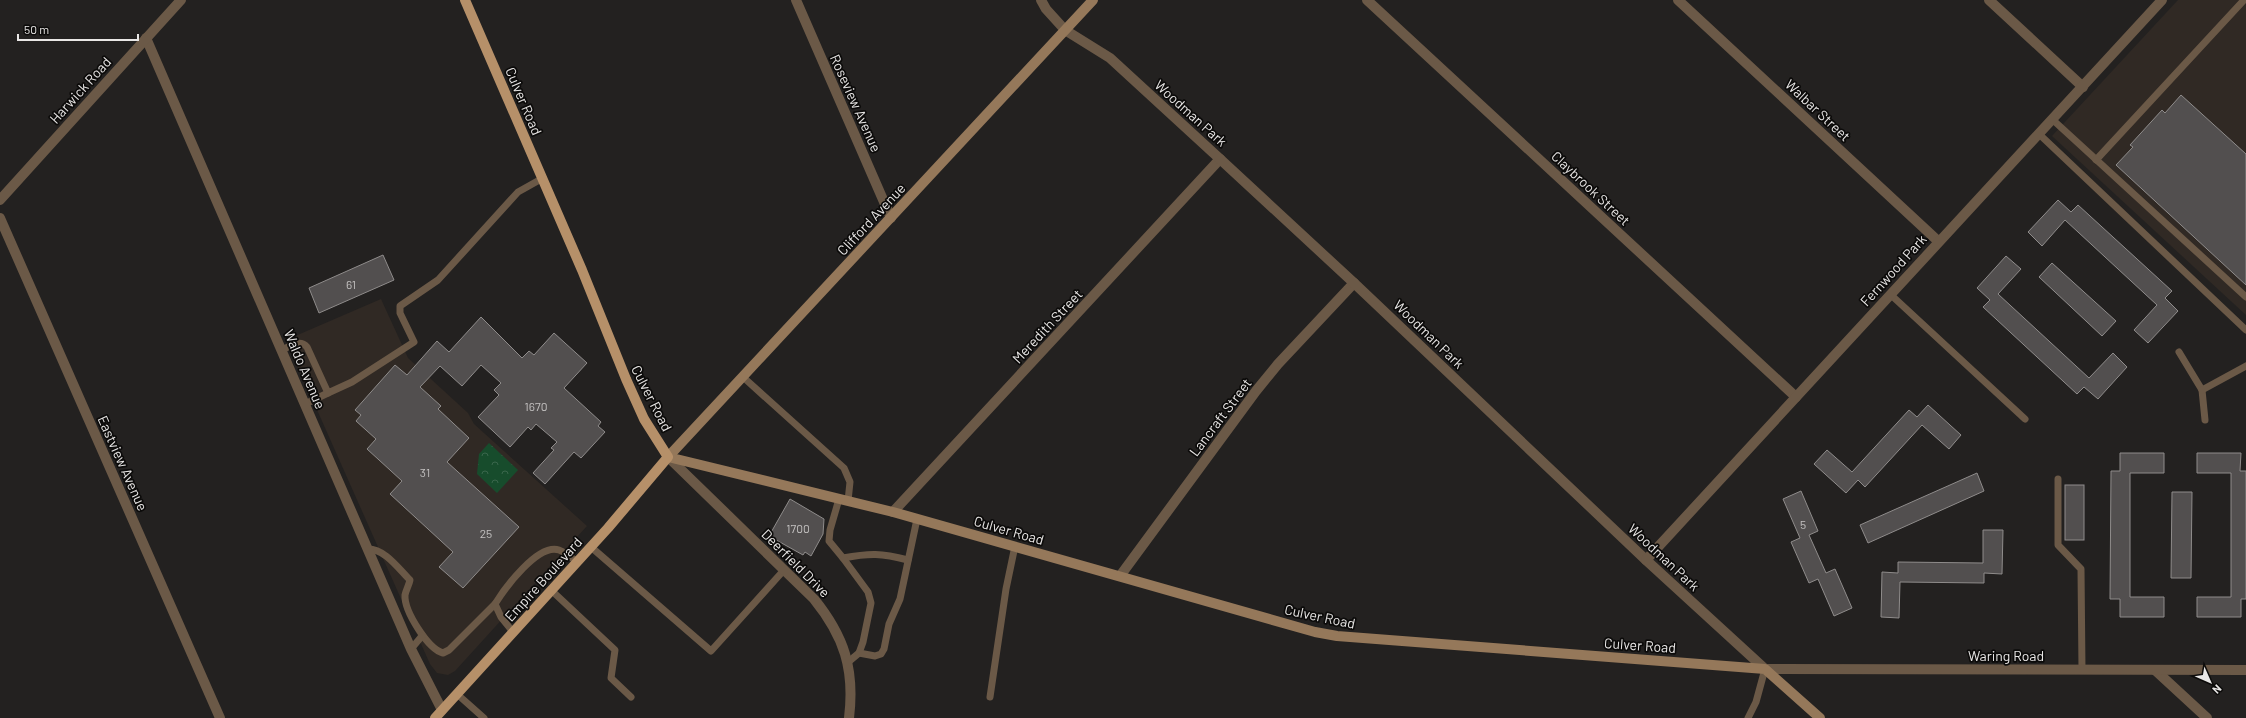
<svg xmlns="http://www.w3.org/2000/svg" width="2246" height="718" font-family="Barlow,sans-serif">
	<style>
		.built { fill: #302924 }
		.forest { fill: url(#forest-crowns) }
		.building { fill: #524f4f; stroke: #8f8c8b }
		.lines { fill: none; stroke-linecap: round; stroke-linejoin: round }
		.service { stroke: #6b5947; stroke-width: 7 }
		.minor { stroke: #6b5947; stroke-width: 10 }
		.tertiary { stroke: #6b5947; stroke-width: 10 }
		.secondary { stroke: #95785a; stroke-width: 10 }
		.primary { stroke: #b69069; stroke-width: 10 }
		.labels { text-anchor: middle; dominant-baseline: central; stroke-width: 3.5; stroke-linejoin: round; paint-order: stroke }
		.number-label { font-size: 12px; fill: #c3c1c0 }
		.street-label { font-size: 14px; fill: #e9e7e6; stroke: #0c0b0a }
	</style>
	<defs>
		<pattern id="forest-crowns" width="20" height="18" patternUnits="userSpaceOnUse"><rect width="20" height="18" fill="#174c2c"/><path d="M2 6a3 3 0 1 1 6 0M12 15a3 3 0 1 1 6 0" fill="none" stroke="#39664b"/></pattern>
	</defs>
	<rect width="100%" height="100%" fill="#232120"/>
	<!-- built -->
	<g class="built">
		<polygon points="2178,0 2246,0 2246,315 2052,136"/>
		<polygon points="381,299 408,358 468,413 474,424 587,526 455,671 448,675 437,673 430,664 286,340"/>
	</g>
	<!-- forest -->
	<polygon class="forest" points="489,443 518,470 497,493 477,474 479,454"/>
	<!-- building -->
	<g class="building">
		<polygon points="2181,95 2246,154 2246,285 2116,165 2133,147 2130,145 2162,110 2165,113"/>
		<polygon points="2058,200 2071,212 2078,205 2172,291 2165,298 2178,311 2148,343 2134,330 2157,305 2065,220 2042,246 2028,232"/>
		<polygon points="383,255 394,280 319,313 309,288"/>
		<polygon points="2006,256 2021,269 1998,294 2089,378 2113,353 2127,367 2098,399 2084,387 2077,394 1983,307 1990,300 1977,288"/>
		<polygon points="2052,263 2116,321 2102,336 2039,277"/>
		<polygon points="481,317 522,358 529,351 534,355 554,333 587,363 564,388 601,422 598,426 605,432 581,458 574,452 545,484 533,473 554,450 551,448 557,442 536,424 531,430 528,427 510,447 478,417 499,395 494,390 501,383 481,365 462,386 440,366 420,387 441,406 438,409 469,438 447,462 519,527 463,588 439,567 453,552 390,494 402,481 367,449 376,439 356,421 361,415 355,410 395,365 407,375 437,341 449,352"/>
		<polygon points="1928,405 1961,435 1949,449 1922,425 1865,487 1858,480 1846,493 1814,464 1827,450 1852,472 1909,410 1917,417"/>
		<polygon points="2120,453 2164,453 2164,473 2130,473 2130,597 2164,597 2164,617 2120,617 2120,599 2110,599 2111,471 2120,471"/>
		<polygon points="2197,453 2241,453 2240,471 2246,471 2246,599 2241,599 2241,617 2197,617 2197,597 2231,597 2231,473 2197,473"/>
		<polygon points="1977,473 1984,491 1868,543 1860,525"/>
		<rect x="2065" y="485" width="19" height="55"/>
		<polygon points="1801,491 1818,531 1809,535 1826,573 1835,569 1852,608 1834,616 1818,579 1809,583 1791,542 1800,538 1783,499"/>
		<polygon points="2172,492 2192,492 2191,578 2171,578"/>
		<polygon points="790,499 824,519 823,534 811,556 805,552 803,555 769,536"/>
		<polygon points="1983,530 2003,530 2002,574 1984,573 1984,583 1900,582 1899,618 1881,617 1882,572 1898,573 1898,562 1983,563"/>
	</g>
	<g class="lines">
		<!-- service -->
		<g class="service">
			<polyline points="2053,120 2246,297"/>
			<polyline points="2039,134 2246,330"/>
			<polyline points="2096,160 2244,0"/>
			<polyline points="1890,294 2025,419"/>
			<path d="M282,350C290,346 300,339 307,347L328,393L352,382L414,342L400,313V306L438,280L518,192L543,178"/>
			<polyline points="2179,352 2202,390 2205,420"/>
			<polyline points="743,377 844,468 850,482 848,501"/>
			<polyline points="2202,390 2246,366"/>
			<polyline points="305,404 328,393"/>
			<polyline points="2058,479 2058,545 2081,569 2082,670"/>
			<path d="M839,499L830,530L829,541L843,558C870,553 881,553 908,560"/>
			<polyline points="591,547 711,651 784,570"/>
			<path d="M368,549C385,549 398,568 410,580C409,585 406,590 405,595C404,611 428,649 443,653L449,650L495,604"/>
			<polyline points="843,558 868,592 871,603 863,642 859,653 847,663"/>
			<polyline points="551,590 615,650 611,678 631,697"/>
			<path d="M513,632L501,617L495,604C505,588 538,543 559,550C565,552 572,558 577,562"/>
			<polyline points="411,649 422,636"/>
			<polyline points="859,653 875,656 881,654 884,649 889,624 900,599 917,519"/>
			<polyline points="457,694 484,718"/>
			<polyline points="990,697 1006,589 1015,546"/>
			<polyline points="1748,718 1756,702 1765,669"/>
		</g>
		<!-- minor -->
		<g class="minor">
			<polyline points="796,0 891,218"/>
			<polyline points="1041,0 1046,9 1065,30"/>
			<polyline points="1367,0 1796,397"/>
			<polyline points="1678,0 1938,241"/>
			<polyline points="1989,0 2083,87"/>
			<polyline points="146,38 411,649 442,710"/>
			<polyline points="0,218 220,718"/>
			<path d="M668,457L814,599C844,636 855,669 849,718"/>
			<polyline points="893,512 1220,159"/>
			<polyline points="1120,576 1256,391 1278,364 1354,283"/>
			<polyline points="2155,670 2207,718"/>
		</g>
		<!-- tertiary -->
		<g class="tertiary">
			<polyline points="1065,30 1110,58 1220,159 1354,283 1646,560 1765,669 2246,670"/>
			<polyline points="0,200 181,0"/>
			<polyline points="1646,560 2162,0"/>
		</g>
		<!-- secondary -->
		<polyline class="secondary" points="1093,0 668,457 893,512 1315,632 1337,636 1765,669 1820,718"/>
		<!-- primary -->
		<polyline class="primary" points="435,718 608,528 668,457 644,419 626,379 582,270 465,0"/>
	</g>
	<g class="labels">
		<!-- number labels -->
		<g class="number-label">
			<text x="351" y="284">61</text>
			<text x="536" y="406">1670</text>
			<text x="425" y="472">31</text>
			<text x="1803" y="524">5</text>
			<text x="798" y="528">1700</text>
			<text x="486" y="533">25</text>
		</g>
		<!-- street labels -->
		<g class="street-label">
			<text transform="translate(80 90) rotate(-48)">Harwick Road</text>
			<text transform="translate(524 101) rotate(67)">Culver Road</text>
			<text transform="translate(856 103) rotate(66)">Roseview Avenue</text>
			<text transform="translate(1818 110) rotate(43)">Walbar Street</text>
			<text transform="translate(1191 113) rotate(42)">Woodman Park</text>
			<text transform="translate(1591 188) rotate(43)">Claybrook Street</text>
			<text transform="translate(871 219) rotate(-47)">Clifford Avenue</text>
			<text transform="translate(1893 270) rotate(-48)">Fernwood Park</text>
			<text transform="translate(1047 326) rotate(-47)">Meredith Street</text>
			<text transform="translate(1429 334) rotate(44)">Woodman Park</text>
			<text transform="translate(305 369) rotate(67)">Waldo Avenue</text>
			<text transform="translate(652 398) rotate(63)">Culver Road</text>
			<text transform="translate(1220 417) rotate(-53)">Lancraft Street</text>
			<text transform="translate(123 463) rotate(66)">Eastview Avenue</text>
			<text transform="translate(1009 530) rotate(16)">Culver Road</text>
			<text transform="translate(1664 557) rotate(43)">Woodman Park</text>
			<text transform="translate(796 563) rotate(45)">Deerfield Drive</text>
			<text transform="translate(543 579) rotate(-48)">Empire Boulevard</text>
			<text transform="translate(1320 616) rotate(12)">Culver Road</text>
			<text transform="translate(1640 645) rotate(4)">Culver Road</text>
			<text x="2006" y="655">Waring Road</text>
		</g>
	</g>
	<!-- north arrow -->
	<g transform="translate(2210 682) rotate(135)" stroke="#0c0b0a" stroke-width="3" paint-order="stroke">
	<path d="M0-3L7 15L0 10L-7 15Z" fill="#e9e7e6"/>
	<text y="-6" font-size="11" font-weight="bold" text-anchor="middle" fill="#e9e7e6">N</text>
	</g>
	<!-- scale -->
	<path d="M18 34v6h120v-6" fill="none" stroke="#e9e7e6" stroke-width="2"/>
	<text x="24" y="34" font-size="12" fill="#e9e7e6" stroke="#0c0b0a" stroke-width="3" paint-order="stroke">50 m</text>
</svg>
